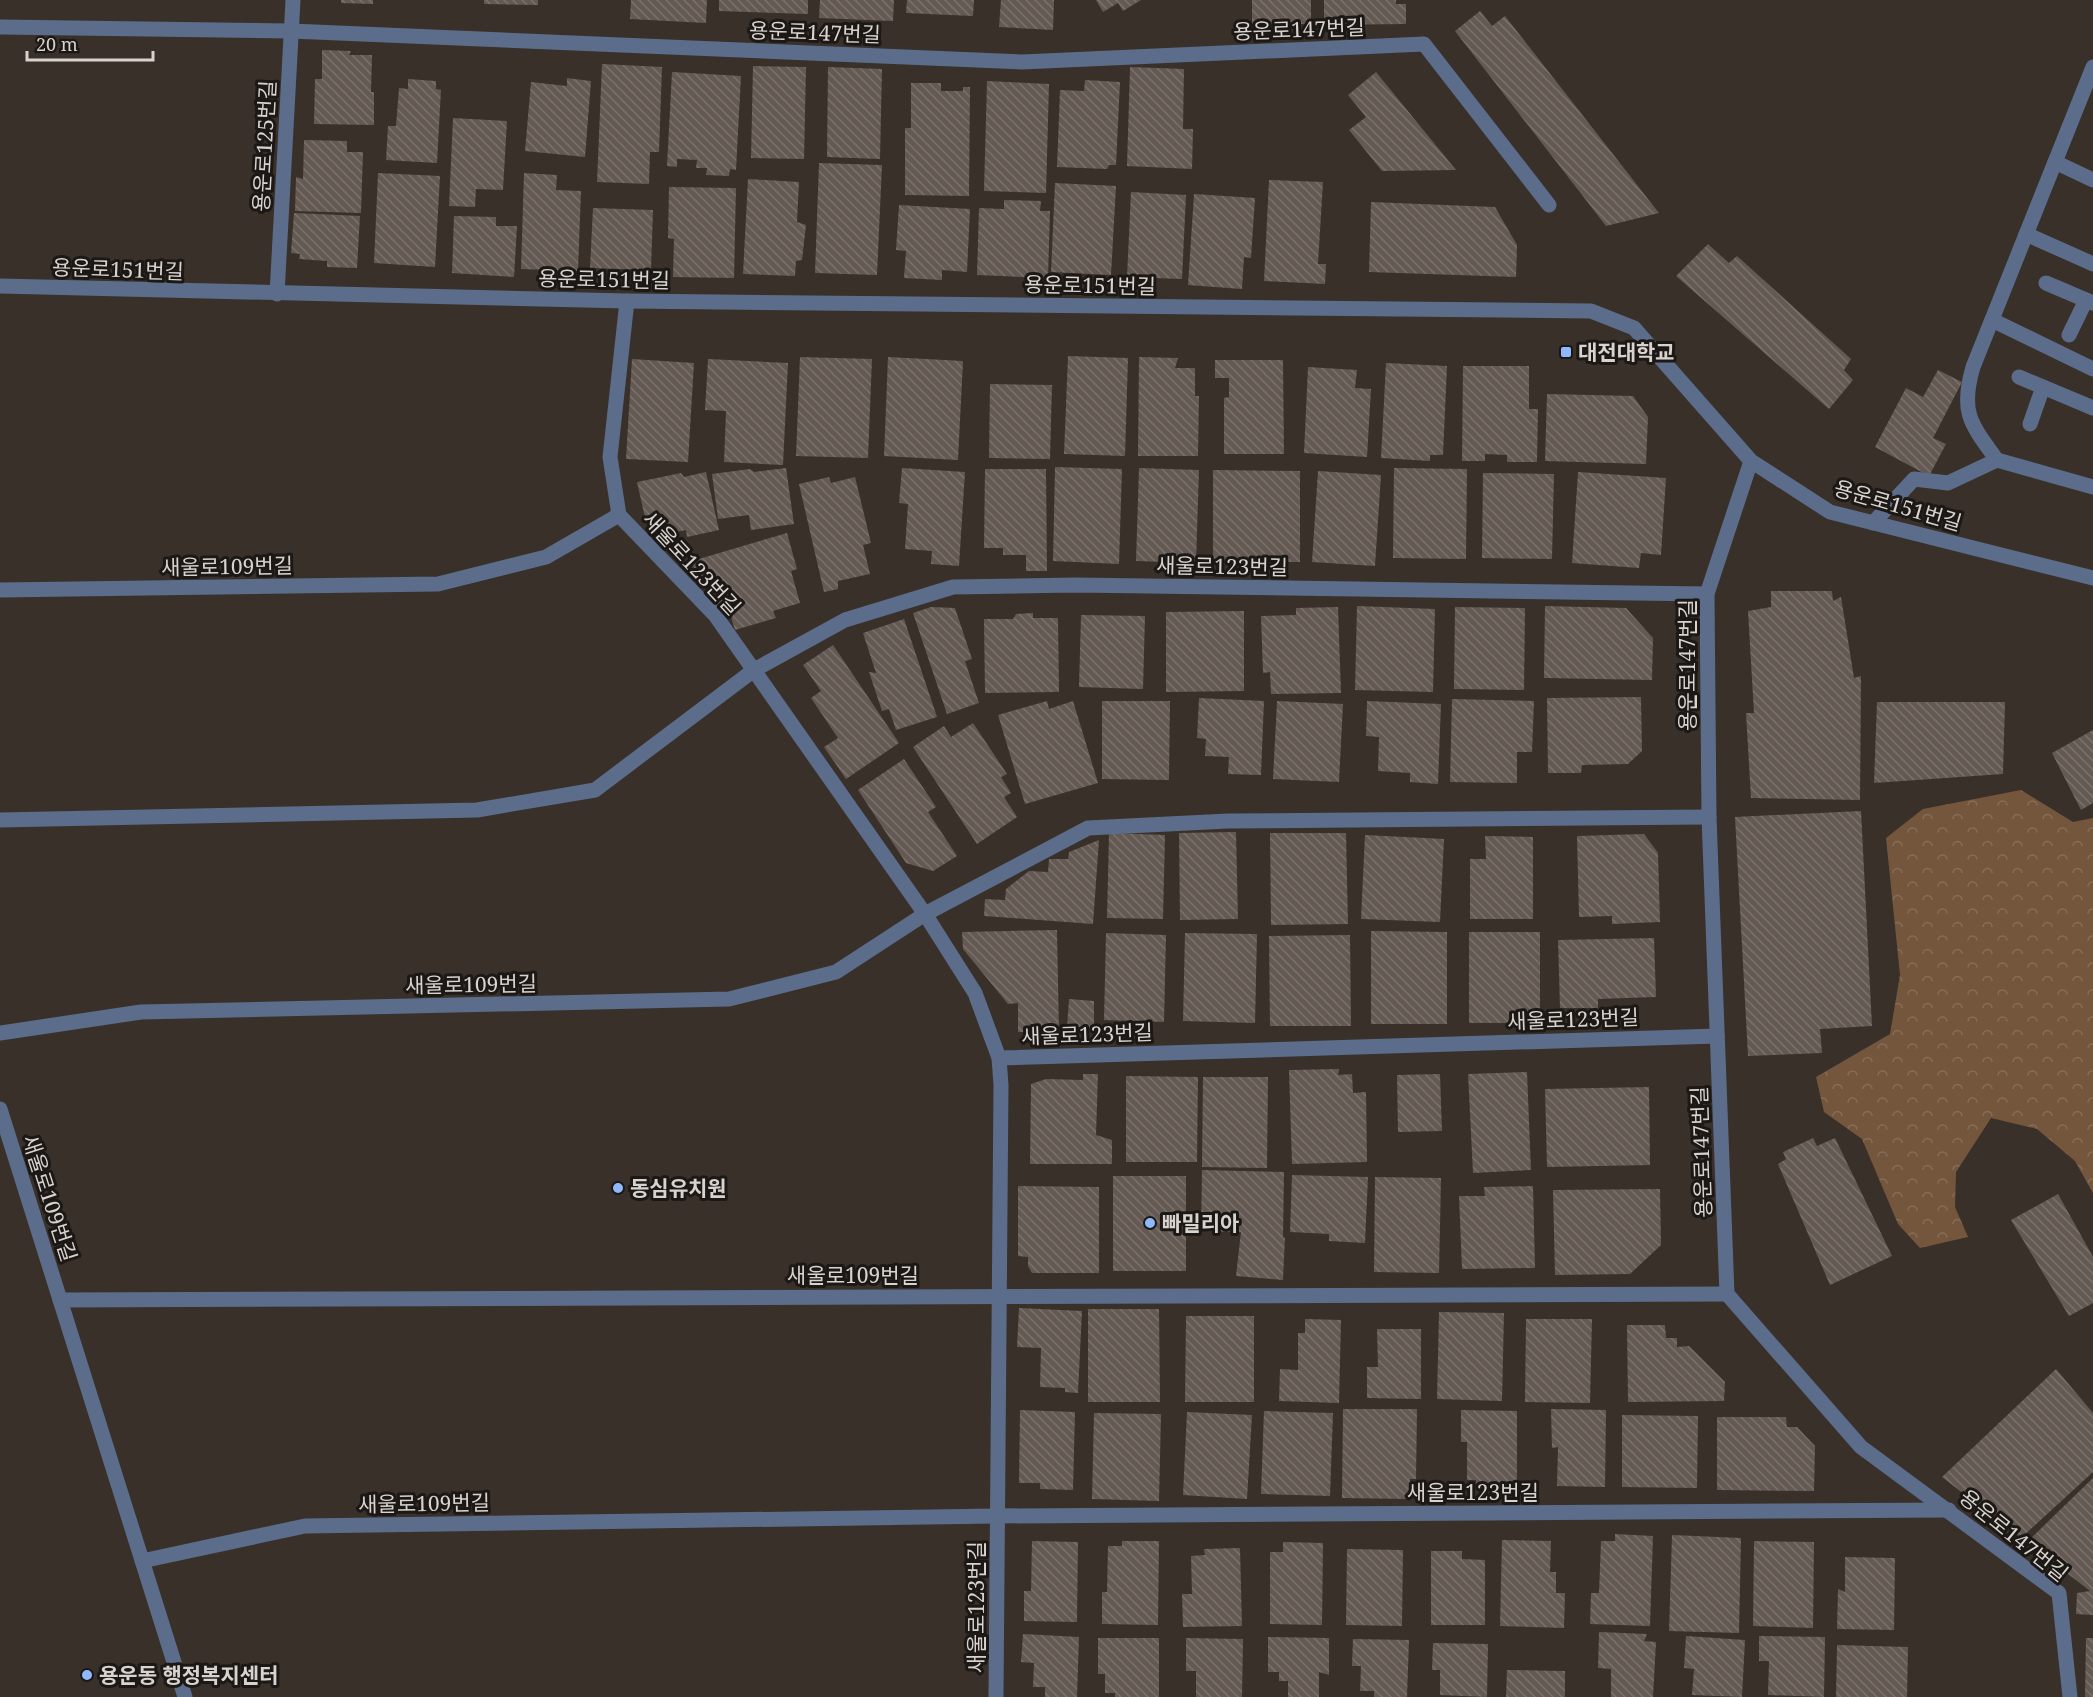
<svg xmlns="http://www.w3.org/2000/svg" width="2093" height="1697" font-family="'Noto Serif','Noto Sans KR',serif">
	<style>
		.forest { fill: url(#forest-crowns) }
		.building { fill: url(#building-back-hatch) }
		.lines { fill: none; stroke-linecap: round; stroke-linejoin: round }
		.minor { stroke: #5b6d8a; stroke-width: 15 }
		.poi-dot { fill: #8eb9fd; stroke: #1c1815; stroke-width: 2 }
		.labels { text-anchor: middle; dominant-baseline: central; stroke-width: 6; stroke-linejoin: round; paint-order: stroke }
		.street-label { font-size: 21px; fill: #d8d3ce; stroke: #1c1815 }
		.poi-label { font-size: 21px; font-weight: bold; fill: #d8d3ce; stroke: #1c1815; text-anchor: start }
	</style>
	<defs>
		<pattern id="forest-crowns" width="20" height="18" patternUnits="userSpaceOnUse" patternTransform="scale(1.5)"><rect width="20" height="18" fill="#74563d"/><path d="M2 6a3 3 0 1 1 6 0M12 15a3 3 0 1 1 6 0" fill="none" stroke="#876d58"/></pattern>
		<pattern id="building-back-hatch" width="6" height="6" patternUnits="userSpaceOnUse" patternTransform="scale(1.5)"><rect width="6" height="6" fill="#645a53"/><path d="M-1 5l2 2M0 0l6 6M5-1l2 2" fill="none" stroke="#79716b"/></pattern>
	</defs>
	<rect width="100%" height="100%" fill="#383029"/>
	<!-- forest -->
	<polygon class="forest" points="2021,790 2073,822 2093,818 2093,1193 2075,1161 2037,1129 1991,1118 1956,1172 1955,1207 1968,1237 1920,1248 1898,1224 1862,1139 1824,1112 1816,1077 1890,1034 1900,975 1886,838 1923,809"/>
	<!-- building -->
	<g class="building">
		<polygon points="341,0 373,0 373,4 341,3"/>
		<polygon points="484,0 538,0 538,5 484,4"/>
		<polygon points="631,0 707,0 706,23 630,19"/>
		<polygon points="719,0 808,0 808,14 719,11"/>
		<polygon points="820,0 894,0 893,21 819,18"/>
		<polygon points="907,0 974,0 973,16 906,13"/>
		<polygon points="1001,0 1054,0 1053,30 999,27"/>
		<polygon points="1096,0 1141,0 1123,11 1118,3 1103,12"/>
		<rect x="1252" y="0" width="59" height="24"/>
		<polygon points="1324,0 1396,0 1396,4 1406,4 1406,24 1324,25"/>
		<polygon points="1480,11 1492,26 1505,16 1659,213 1606,226 1455,31"/>
		<polygon points="322,50 351,51 349,55 372,55 371,92 374,92 374,125 314,124 315,79 322,79"/>
		<polygon points="602,64 662,67 659,152 650,152 649,184 597,182"/>
		<polygon points="753,66 806,67 804,159 751,158"/>
		<polygon points="828,67 882,69 880,159 827,157"/>
		<polygon points="1130,67 1184,69 1183,129 1193,129 1192,169 1127,166"/>
		<polygon points="672,72 741,76 736,170 730,169 729,176 706,175 707,168 696,168 697,160 677,159 677,167 667,166"/>
		<polygon points="1376,72 1456,170 1382,171 1349,130 1366,117 1348,95"/>
		<polygon points="567,78 591,81 585,157 525,151 531,82 567,86"/>
		<polygon points="408,79 436,81 436,89 441,90 437,163 386,160 388,126 396,126 399,88 408,89"/>
		<polygon points="1085,80 1120,82 1116,165 1109,165 1107,169 1057,167 1060,90 1084,91"/>
		<polygon points="987,81 1049,84 1046,193 984,191"/>
		<polygon points="911,83 941,83 941,91 963,91 963,87 970,87 969,196 905,195 905,128 911,128"/>
		<polygon points="453,118 507,121 503,190 476,189 475,207 449,206"/>
		<polygon points="304,140 347,141 347,152 363,152 361,213 295,211 296,177 303,179"/>
		<polygon points="819,163 882,165 877,275 815,273"/>
		<polygon points="378,173 440,176 435,267 374,263"/>
		<polygon points="524,173 557,175 556,190 581,191 578,271 521,269"/>
		<polygon points="748,179 799,182 797,222 806,225 802,260 796,261 795,276 743,274"/>
		<polygon points="1269,180 1323,182 1318,264 1326,264 1325,284 1264,281"/>
		<polygon points="1055,183 1116,186 1111,275 1051,272"/>
		<polygon points="669,187 736,188 734,278 673,277 674,239 668,238"/>
		<polygon points="1131,192 1186,195 1182,279 1127,277"/>
		<polygon points="1194,194 1255,198 1251,258 1244,257 1242,289 1188,285"/>
		<polygon points="1004,200 1041,201 1040,211 1050,211 1048,278 977,275 979,208 1004,209"/>
		<polygon points="1371,202 1495,207 1517,245 1516,277 1369,272"/>
		<polygon points="899,205 970,209 967,272 942,270 942,280 904,278 906,251 896,250"/>
		<polygon points="593,208 653,210 651,270 590,268"/>
		<polygon points="294,213 360,216 357,268 327,267 327,261 299,259 300,254 291,253"/>
		<polygon points="454,216 496,217 496,226 517,226 514,277 452,273"/>
		<polygon points="1708,244 1729,263 1737,256 1851,359 1844,370 1853,380 1829,409 1676,276"/>
		<polygon points="1068,356 1128,358 1125,456 1064,454"/>
		<polygon points="800,357 872,359 868,458 796,456"/>
		<polygon points="888,357 963,361 958,460 884,456"/>
		<polygon points="1139,357 1178,358 1175,368 1195,368 1195,396 1199,396 1198,456 1138,456"/>
		<polygon points="632,359 694,363 688,462 626,459"/>
		<polygon points="708,359 788,363 783,465 724,462 726,411 705,410"/>
		<polygon points="1215,360 1283,360 1284,454 1224,454 1224,398 1229,397 1229,378 1215,378"/>
		<polygon points="1386,363 1447,366 1443,455 1430,455 1430,461 1381,458"/>
		<polygon points="1463,366 1529,366 1529,409 1538,409 1537,462 1507,462 1507,455 1485,454 1485,461 1462,461"/>
		<polygon points="1308,367 1357,370 1355,388 1371,389 1367,457 1304,453"/>
		<polygon points="1938,370 1962,382 1933,438 1946,444 1929,476 1875,447 1906,388 1923,397"/>
		<polygon points="990,384 1052,385 1050,459 989,458"/>
		<polygon points="1547,394 1633,396 1648,417 1646,464 1545,461"/>
		<polygon points="1055,467 1122,469 1119,564 1053,561"/>
		<polygon points="786,468 794,524 751,530 749,515 718,519 712,474 750,469 754,472"/>
		<polygon points="902,468 965,472 959,566 931,564 932,551 905,549 908,504 899,503"/>
		<polygon points="1139,468 1199,470 1196,563 1136,561"/>
		<polygon points="1394,468 1467,469 1466,559 1393,558"/>
		<polygon points="985,469 1046,469 1047,571 1026,571 1026,555 1003,555 1003,548 984,548"/>
		<polygon points="1213,470 1300,471 1300,562 1213,561"/>
		<polygon points="1318,471 1381,475 1375,566 1312,562"/>
		<polygon points="706,472 719,530 687,537 686,530 662,535 658,519 646,522 637,482 681,473 684,477"/>
		<polygon points="1578,472 1666,478 1661,555 1641,553 1639,568 1572,563"/>
		<polygon points="1483,473 1554,474 1552,559 1482,558"/>
		<polygon points="829,477 831,483 855,477 871,543 863,545 870,574 838,581 838,589 824,592 799,484"/>
		<polygon points="787,533 797,569 791,571 800,603 773,611 776,618 735,630 727,604 716,607 709,580 698,583 692,561"/>
		<polygon points="1771,591 1832,591 1833,601 1841,597 1854,678 1861,676 1860,800 1751,798 1746,713 1754,713 1748,611 1771,607"/>
		<polygon points="1357,606 1435,609 1433,692 1355,690"/>
		<polygon points="1545,606 1626,608 1653,638 1652,680 1544,678"/>
		<polygon points="931,607 955,608 972,659 965,661 979,703 947,714 913,613"/>
		<polygon points="1338,607 1341,693 1271,694 1270,672 1263,673 1261,616 1296,615 1296,608"/>
		<polygon points="1455,607 1525,608 1524,690 1454,689"/>
		<polygon points="1244,611 1244,691 1166,692 1166,612"/>
		<polygon points="1033,613 1033,618 1058,618 1059,692 985,693 984,619 1013,619 1016,614"/>
		<polygon points="1081,615 1145,616 1143,689 1079,687"/>
		<polygon points="904,619 937,717 896,730 889,709 882,711 869,672 876,673 863,633"/>
		<polygon points="833,645 899,743 846,779 824,747 838,738 811,698 821,691 803,665"/>
		<polygon points="1641,697 1642,751 1628,764 1582,765 1581,773 1548,773 1547,698"/>
		<polygon points="1199,698 1264,701 1261,775 1228,774 1229,757 1205,756 1206,739 1197,738"/>
		<polygon points="1452,699 1534,701 1532,752 1517,752 1517,783 1450,782"/>
		<polygon points="1047,701 1049,709 1073,701 1098,783 1025,804 998,715"/>
		<polygon points="1102,701 1170,701 1169,780 1102,779"/>
		<polygon points="1277,701 1343,704 1339,782 1273,779"/>
		<polygon points="1367,701 1441,704 1438,784 1410,782 1410,773 1378,771 1379,737 1366,736"/>
		<polygon points="1877,702 2005,702 2003,774 1874,783"/>
		<polygon points="973,723 1007,774 1001,777 1011,793 1004,797 1017,817 977,844 913,747 944,726 951,737"/>
		<polygon points="2093,730 2093,803 2081,810 2052,753"/>
		<polygon points="904,759 936,807 928,812 957,856 933,871 906,863 858,790"/>
		<polygon points="1861,811 1872,1026 1820,1029 1822,1053 1748,1056 1735,817"/>
		<polygon points="1236,832 1238,919 1180,920 1179,833"/>
		<polygon points="1109,833 1165,835 1163,919 1107,918"/>
		<polygon points="1270,833 1346,833 1348,924 1271,925"/>
		<polygon points="1644,834 1658,853 1660,922 1612,924 1612,916 1579,917 1577,836"/>
		<polygon points="1365,835 1444,839 1440,922 1361,919"/>
		<polygon points="1485,836 1533,837 1533,919 1470,919 1470,859 1486,859"/>
		<polygon points="1099,840 1093,924 984,916 985,899 1005,900 1006,889 1029,871 1048,872 1049,859 1068,859 1069,852"/>
		<polygon points="1057,930 1059,1032 1018,1032 1018,1003 1008,1004 963,949 962,932"/>
		<polygon points="1371,931 1447,932 1447,1024 1371,1024"/>
		<rect x="1469" y="932" width="71" height="91"/>
		<polygon points="1106,933 1166,935 1164,1022 1104,1020"/>
		<polygon points="1185,933 1257,934 1255,1023 1183,1021"/>
		<polygon points="1350,935 1351,1026 1270,1026 1269,936"/>
		<polygon points="1654,938 1656,997 1598,999 1598,1008 1560,1008 1558,940"/>
		<polygon points="1069,999 1094,1001 1094,1031 1067,1028"/>
		<polygon points="1339,1069 1338,1075 1352,1074 1353,1093 1366,1092 1367,1162 1292,1164 1289,1070"/>
		<polygon points="1527,1072 1531,1170 1473,1173 1468,1074"/>
		<polygon points="1083,1074 1098,1074 1096,1135 1112,1140 1112,1164 1030,1164 1031,1084 1046,1079 1083,1080"/>
		<polygon points="1440,1074 1442,1131 1398,1132 1397,1075"/>
		<polygon points="1126,1076 1198,1077 1197,1162 1126,1162"/>
		<polygon points="1203,1077 1268,1077 1267,1168 1202,1167"/>
		<polygon points="1649,1087 1650,1165 1547,1167 1545,1089"/>
		<polygon points="1813,1138 1817,1146 1835,1138 1892,1256 1830,1285 1778,1164 1786,1159 1783,1152"/>
		<polygon points="1202,1170 1284,1172 1283,1238 1285,1237 1283,1280 1236,1276 1241,1232 1201,1231"/>
		<polygon points="1292,1175 1368,1177 1365,1243 1329,1241 1329,1234 1290,1232"/>
		<rect x="1113" y="1176" width="73" height="95"/>
		<polygon points="1375,1177 1441,1178 1439,1273 1374,1272"/>
		<polygon points="1018,1186 1099,1187 1099,1273 1032,1273 1028,1266 1028,1257 1018,1256"/>
		<polygon points="1533,1186 1535,1268 1462,1269 1459,1196 1485,1196 1484,1187"/>
		<polygon points="1660,1189 1661,1245 1630,1274 1555,1275 1553,1190"/>
		<polygon points="2058,1194 2093,1257 2093,1303 2069,1316 2011,1220"/>
		<polygon points="1019,1308 1082,1311 1078,1393 1065,1392 1065,1388 1040,1387 1041,1348 1017,1347"/>
		<polygon points="1088,1309 1159,1309 1160,1402 1088,1402"/>
		<polygon points="1439,1312 1504,1313 1502,1401 1437,1399"/>
		<polygon points="1186,1316 1254,1316 1254,1402 1185,1402"/>
		<polygon points="1305,1319 1341,1320 1339,1403 1279,1401 1280,1369 1298,1370 1298,1333 1305,1333"/>
		<polygon points="1526,1319 1592,1319 1590,1403 1525,1402"/>
		<polygon points="1627,1325 1665,1325 1666,1338 1677,1338 1677,1347 1689,1346 1725,1382 1724,1401 1628,1402"/>
		<polygon points="1377,1329 1421,1329 1421,1399 1367,1398 1367,1367 1378,1367"/>
		<polygon points="2056,1369 2093,1413 2093,1472 2021,1538 1942,1477"/>
		<polygon points="1343,1409 1417,1409 1416,1479 1410,1479 1410,1499 1342,1498"/>
		<polygon points="1551,1409 1606,1410 1605,1487 1557,1486 1558,1447 1552,1448"/>
		<polygon points="1020,1410 1075,1412 1073,1490 1040,1489 1040,1483 1019,1483"/>
		<polygon points="1461,1410 1517,1411 1517,1490 1476,1490 1476,1480 1467,1480 1467,1442 1461,1442"/>
		<polygon points="1264,1411 1333,1413 1330,1496 1261,1494"/>
		<polygon points="1187,1412 1252,1415 1247,1499 1183,1495"/>
		<polygon points="1094,1413 1161,1414 1159,1501 1092,1499"/>
		<polygon points="1622,1415 1698,1416 1697,1488 1622,1487"/>
		<polygon points="1717,1417 1786,1417 1787,1427 1797,1427 1815,1446 1814,1491 1717,1490"/>
		<polygon points="2093,1478 2093,1615 2076,1614 2077,1593 2090,1591 2027,1542"/>
		<polygon points="1615,1534 1653,1536 1650,1626 1590,1624 1591,1593 1599,1593 1601,1541 1615,1541"/>
		<polygon points="1672,1535 1741,1538 1739,1633 1669,1631"/>
		<polygon points="1502,1540 1551,1541 1550,1572 1556,1572 1556,1593 1565,1593 1564,1628 1500,1626"/>
		<polygon points="1032,1541 1078,1542 1077,1622 1024,1621 1024,1591 1031,1591"/>
		<polygon points="1122,1541 1159,1541 1158,1625 1102,1624 1102,1592 1107,1592 1108,1546 1122,1546"/>
		<polygon points="1754,1541 1814,1542 1813,1628 1753,1626"/>
		<polygon points="1283,1542 1323,1543 1322,1625 1270,1624 1270,1552 1283,1552"/>
		<polygon points="1240,1548 1242,1626 1183,1627 1182,1594 1192,1594 1191,1556 1205,1555 1204,1549"/>
		<polygon points="1347,1549 1403,1550 1402,1626 1346,1625"/>
		<polygon points="1431,1551 1462,1551 1462,1559 1485,1560 1485,1625 1431,1625"/>
		<polygon points="1845,1557 1895,1558 1894,1630 1837,1629 1838,1589 1845,1592"/>
		<polygon points="1599,1632 1647,1634 1644,1641 1656,1642 1653,1697 1611,1697 1611,1669 1598,1668"/>
		<polygon points="1023,1634 1079,1637 1077,1697 1045,1697 1045,1687 1033,1687 1034,1663 1021,1662"/>
		<polygon points="1686,1636 1745,1640 1742,1697 1692,1695 1694,1669 1684,1668"/>
		<polygon points="1759,1636 1825,1637 1824,1697 1768,1695 1769,1661 1759,1661"/>
		<polygon points="1268,1637 1329,1638 1329,1675 1319,1672 1319,1697 1288,1697 1288,1681 1279,1681 1279,1672 1268,1672"/>
		<polygon points="1098,1638 1159,1638 1159,1697 1115,1697 1115,1693 1105,1693 1105,1674 1098,1674"/>
		<polygon points="1186,1638 1243,1639 1242,1697 1196,1697 1196,1671 1186,1671"/>
		<polygon points="2086,1638 2093,1638 2093,1697 2085,1697"/>
		<polygon points="1353,1639 1409,1640 1407,1697 1374,1697 1374,1691 1360,1691 1361,1666 1352,1666"/>
		<polygon points="1433,1643 1488,1644 1487,1697 1440,1695 1440,1670 1432,1670"/>
		<polygon points="1837,1645 1908,1647 1907,1697 1836,1697"/>
		<polygon points="1507,1670 1565,1671 1565,1697 1506,1697"/>
	</g>
	<g class="lines">
		<!-- minor -->
		<g class="minor">
			<polyline points="0,27 291,31 1022,62 1424,44 1549,205"/>
			<path d="M2093,67L1973,367C1960,412 1970,423 1997,460L2093,487"/>
			<polyline points="2055,162 2093,180"/>
			<polyline points="2026,234 2093,264"/>
			<polyline points="2046,283 2093,303"/>
			<polyline points="0,286 627,301 1591,311 1634,328 1751,461 1830,512 2093,578"/>
			<polyline points="277,294 293,0"/>
			<polyline points="627,301 610,457 619,515 715,615 925,914 975,993 999,1058 1001,1085 996,1697"/>
			<polyline points="1992,320 2093,369"/>
			<polyline points="2069,335 2086,300"/>
			<polyline points="2019,377 2093,408"/>
			<polyline points="2030,424 2043,387"/>
			<polyline points="1751,461 1707,594 1709,817 1727,1294 1861,1447 2059,1593 2070,1697"/>
			<polyline points="1873,523 1914,479 1948,483 1997,460"/>
			<polyline points="0,590 438,584 546,557 619,515"/>
			<polyline points="0,820 477,810 595,790 754,670 845,620 953,587 1076,585 1707,594"/>
			<polyline points="0,1033 141,1012 729,999 836,972 925,914 1088,828 1228,821 1709,817"/>
			<polyline points="999,1058 1717,1036"/>
			<polyline points="0,1109 185,1697"/>
			<polyline points="60,1300 1727,1294"/>
			<polyline points="142,1561 305,1526 997,1516 1949,1510"/>
		</g>
	</g>
	<!-- markers -->
	<g class="poi-dot">
		<rect x="1560" y="346" width="12" height="12" rx="3"/>
		<circle cx="618" cy="1188" r="6"/>
		<circle cx="1150" cy="1223" r="6"/>
		<circle cx="87" cy="1675" r="6"/>
	</g>
	<g class="labels">
		<!-- street labels -->
		<g class="street-label">
			<text transform="translate(1299 29) rotate(-2)">용운로147번길</text>
			<text transform="translate(815 32) rotate(2)">용운로147번길</text>
			<text transform="translate(264 146) rotate(-87)">용운로125번길</text>
			<text transform="translate(118 269) rotate(2)">용운로151번길</text>
			<text transform="translate(604 279) rotate(1)">용운로151번길</text>
			<text transform="translate(1090 285) rotate(1)">용운로151번길</text>
			<text transform="translate(1898 505) rotate(16)">용운로151번길</text>
			<text transform="translate(692 563) rotate(47)">새울로123번길</text>
			<text transform="translate(227 566) rotate(-1)">새울로109번길</text>
			<text transform="translate(1222 566) rotate(1)">새울로123번길</text>
			<text transform="translate(1687 665) rotate(-90)">용운로147번길</text>
			<text transform="translate(471 984) rotate(-1)">새울로109번길</text>
			<text transform="translate(1573 1019) rotate(-2)">새울로123번길</text>
			<text transform="translate(1087 1034) rotate(-2)">새울로123번길</text>
			<text transform="translate(1701 1152) rotate(-92)">용운로147번길</text>
			<text transform="translate(50 1198) rotate(72)">새울로109번길</text>
			<text x="853" y="1275">새울로109번길</text>
			<text x="1473" y="1492">새울로123번길</text>
			<text transform="translate(424 1503) rotate(-1)">새울로109번길</text>
			<text transform="translate(2014 1535) rotate(39)">용운로147번길</text>
			<text transform="translate(976 1607) rotate(-90)">새울로123번길</text>
		</g>
		<!-- poi labels -->
		<g class="poi-label">
			<text x="1578" y="352">대전대학교</text>
			<text x="630" y="1188">동심유치원</text>
			<text x="1162" y="1223">빠밀리아</text>
			<text x="99" y="1675">용운동 행정복지센터</text>
		</g>
	</g>
	<!-- scale -->
	<path d="M27 51v9h126v-9" fill="none" stroke="#d8d3ce" stroke-width="3"/>
	<text x="36" y="51" font-size="18" fill="#d8d3ce" stroke="#1c1815" stroke-width="4.5" paint-order="stroke">20 m</text>
</svg>
